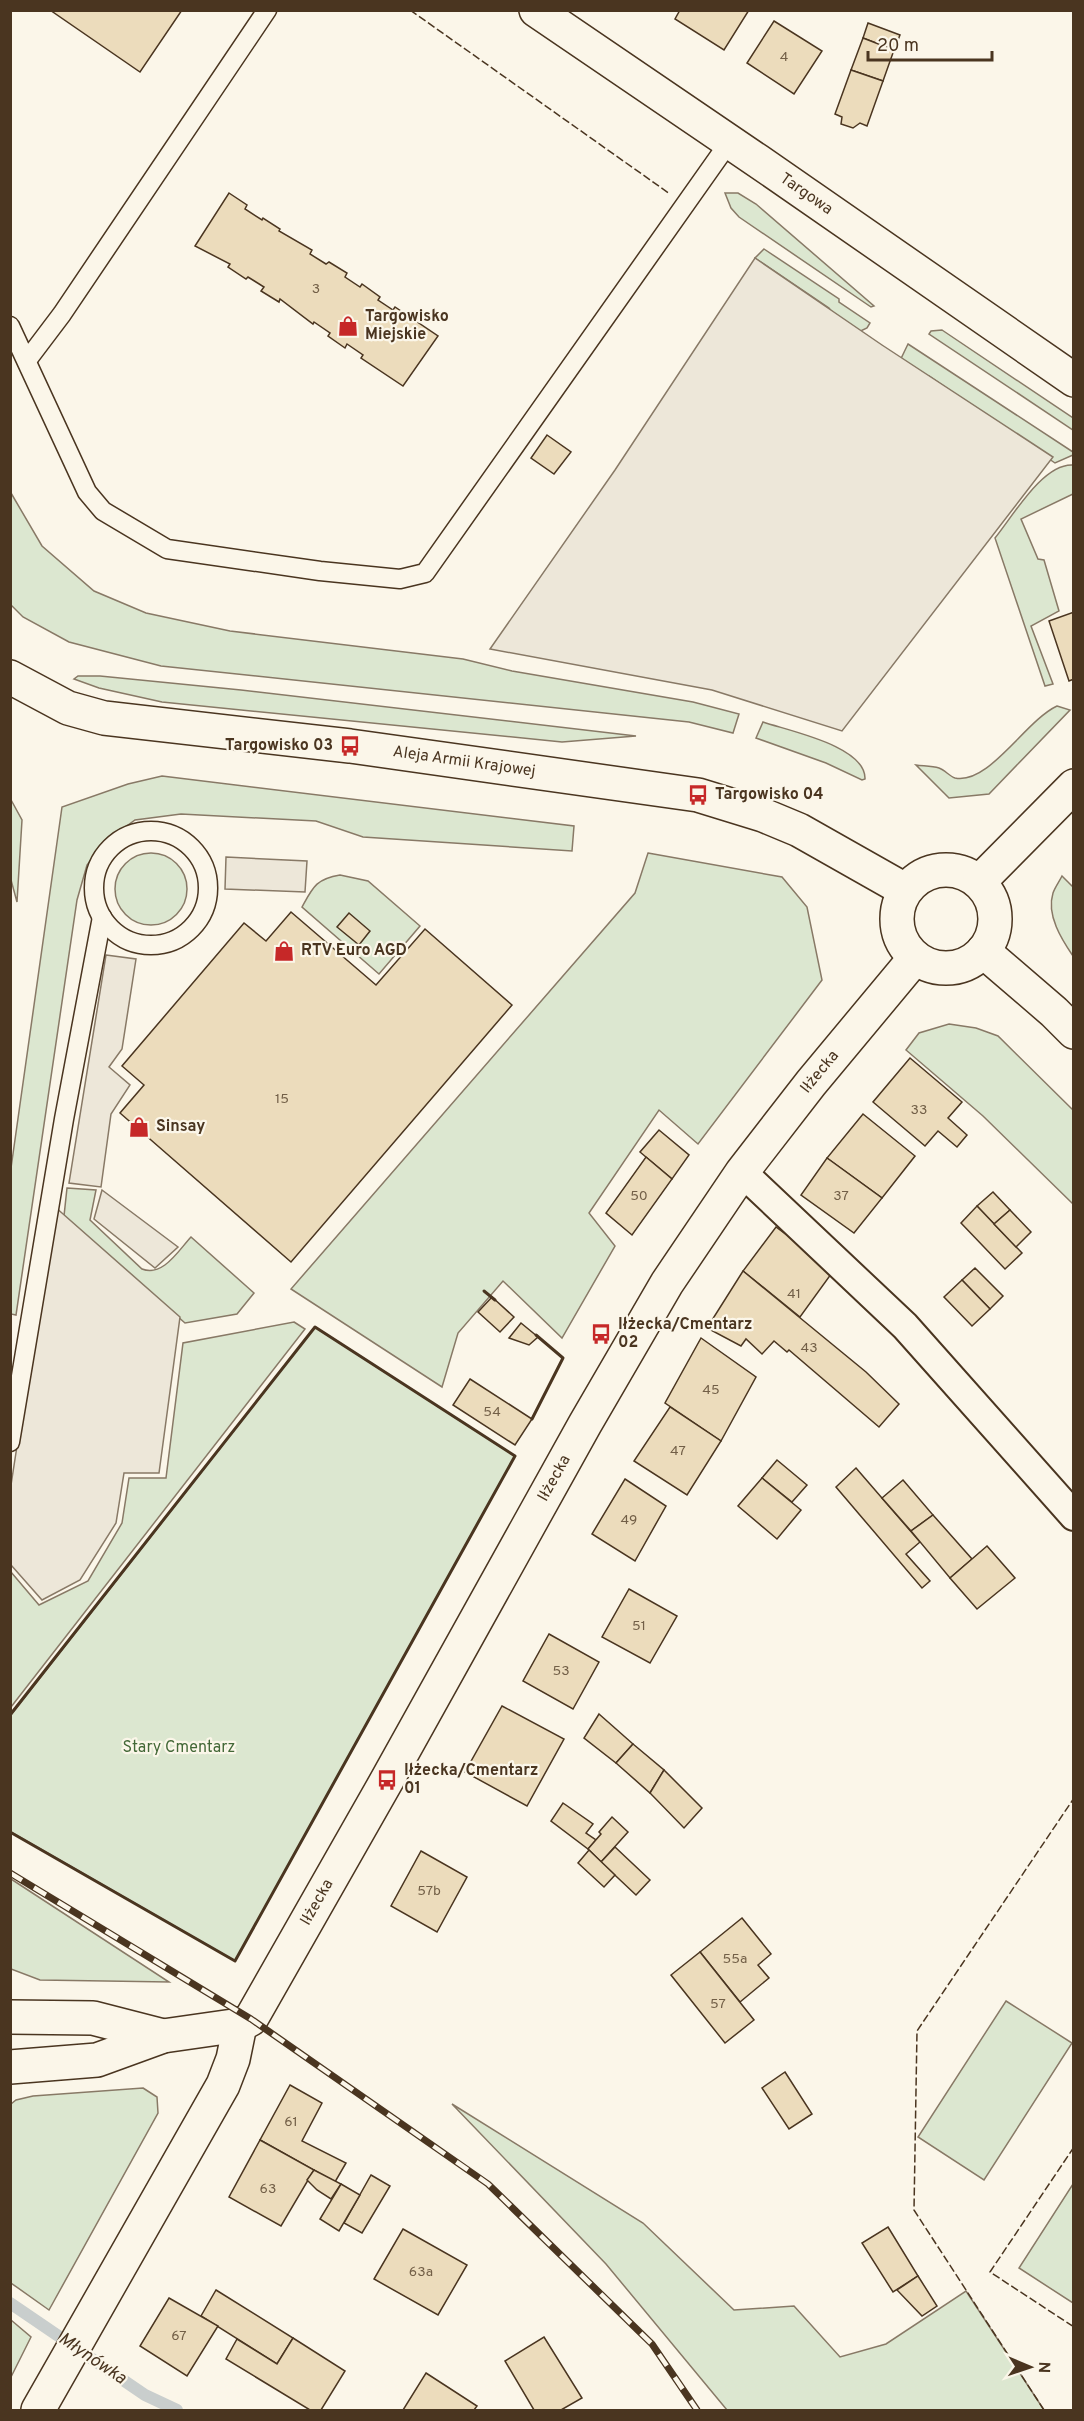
<svg xmlns="http://www.w3.org/2000/svg" width="1084" height="2421" font-family="Overpass,sans-serif">
	<style>
		.green { fill: #dce7d0; stroke: #887966; stroke-width: 1.5 }
		.parking { fill: #ede7d9; stroke: #887966; stroke-width: 1.5 }
		.lines { fill: none; stroke-linecap: round; stroke-linejoin: round }
		.stream { stroke: #c9cecd; stroke-width: 12 }
		.building { fill: #ecdcbc; stroke: #4a3520; stroke-width: 1.5 }
		.service-casing { stroke: #4a3520; stroke-width: 21 }
		.pedestrian-casing { stroke: #4a3520; stroke-width: 32 }
		.minor-casing { stroke: #4a3520; stroke-width: 36 }
		.tertiary-casing { stroke: #4a3520; stroke-width: 36 }
		.service { stroke: #fbf6e9; stroke-width: 18 }
		.pedestrian { stroke: #fbf6e9; stroke-width: 28 }
		.minor { stroke: #fbf6e9; stroke-width: 33 }
		.tertiary { stroke: #fbf6e9; stroke-width: 33 }
		.rail-casing { stroke: #4a3520; stroke-width: 7 }
		.rail { stroke: #fbf6e9; stroke-width: 4.5; stroke-dasharray: 14; stroke-linecap: butt }
		.fence { stroke: #4a3520; stroke-width: 1.5; stroke-dasharray: 8 3; stroke-linecap: butt }
		.wall { stroke: #4a3520; stroke-width: 3 }
		.labels { text-anchor: middle; dominant-baseline: central; stroke-width: 4.5; stroke-linejoin: round; paint-order: stroke }
		.number-label { font-size: 14px; fill: #725f47 }
		.street-label { font-size: 16px; fill: #4a3520; stroke: #fbf6e9 }
		.poi-label { font-size: 16px; font-weight: bold; fill: #4a3520; stroke: #fbf6e9; text-anchor: start }
		.park-label { font-size: 16px; fill: #436837; stroke: #fbf6e9 }
		.water-label { font-size: 18px; font-style: italic; fill: #4a3520; stroke: #fbf6e9 }
	</style>
	<rect width="100%" height="100%" fill="#fbf6e9"/>
	<!-- green -->
	<g class="green">
		<polygon points="725,193 738,193 756,204 874,306 871,307 739,217 731,208"/>
		<polygon points="764,249 839,299 839,302 870,323 867,328 850,336 829,308 755,258"/>
		<polygon points="942,330 1073,418 1073,430 929,334 931,331"/>
		<polygon points="908,344 1073,452 1073,455 1055,463 929,376 896,369"/>
		<path d="M1073,465V494L1021,519L1038,559L1044,560L1059,611L1031,626L1053,684L1045,686L995,538C1013,516 1043,463 1073,465Z"/>
		<polygon points="11,493 42,546 94,591 146,613 230,631 463,659 512,671 693,702 739,714 733,733 689,722 161,666 69,642 23,617 11,605"/>
		<polygon points="78,676 100,676 241,690 636,736 562,742 162,702 99,688 74,679"/>
		<path d="M1057,706L1070,710L989,794L949,798L916,765C923,766 932,766 939,768C945,770 949,776 955,778C989,785 1025,721 1057,706Z"/>
		<path d="M763,722C789,731 866,746 865,779L862,780L826,763L756,738Z"/>
		<polygon points="162,776 574,826 572,851 363,837 316,821 181,814 135,820 105,842 87,865 77,900 16,1315 11,1314 11,1168 62,807 128,784"/>
		<polygon points="10,798 22,820 17,902 11,880"/>
		<polygon points="648,853 782,877 807,907 822,980 698,1144 659,1110 589,1213 615,1246 562,1338 503,1281 458,1333 442,1387 291,1289 635,893"/>
		<circle cx="151" cy="889" r="36"/>
		<path d="M340,875L368,881L420,926L379,974L302,907C313,887 316,879 340,875Z"/>
		<path d="M1062,876L1073,887V956C1062,940 1046,915 1053,893C1055,887 1059,882 1062,876Z"/>
		<polygon points="949,1024 976,1028 998,1036 1073,1110 1073,1204 983,1116 906,1050 919,1033"/>
		<path d="M67,1188L96,1190L90,1220L142,1269C163,1277 178,1251 191,1237L254,1293L237,1314L185,1323L64,1216Z"/>
		<polygon points="294,1322 305,1329 11,1707 11,1572 39,1605 88,1581 122,1523 129,1478 166,1478 183,1343"/>
		<polygon points="315,1327 515,1456 235,1961 11,1832 11,1715"/>
		<polygon points="11,1879 169,1982 40,1980 11,1969"/>
		<polygon points="1006,2001 1072,2043 984,2180 918,2137"/>
		<polygon points="143,2088 157,2097 158,2113 49,2310 11,2283 11,2104 16,2100 33,2096"/>
		<polygon points="452,2104 643,2223 734,2310 794,2306 840,2357 886,2344 966,2291 1044,2410 727,2410 606,2264"/>
		<polygon points="1073,2184 1074,2303 1073,2303 1019,2268"/>
		<polygon points="11,2320 31,2337 11,2377"/>
	</g>
	<!-- parking -->
	<g class="parking">
		<polygon points="755,258 882,345 1053,457 842,731 712,690 490,649 615,470"/>
		<polygon points="226,857 307,861 305,892 225,889"/>
		<polygon points="106,955 136,959 122,1049 109,1067 130,1085 111,1114 101,1187 69,1183"/>
		<polygon points="102,1190 178,1247 155,1268 94,1219"/>
		<polygon points="54,1206 180,1317 159,1473 124,1473 116,1523 80,1580 42,1600 11,1565 11,1485"/>
	</g>
	<g class="lines">
		<!-- stream -->
		<polyline class="stream" points="10,2303 145,2395 177,2410"/>
	</g>
	<!-- building -->
	<g class="building">
		<polygon points="50,10 182,10 140,72"/>
		<polygon points="680,10 749,10 724,50 675,19"/>
		<polygon points="774,21 822,51 794,94 747,63"/>
		<polygon points="868,23 900,35 894,50 863,38"/>
		<polygon points="863,38 894,50 883,81 851,70"/>
		<polygon points="851,70 883,81 867,126 860,123 853,128 841,124 842,117 835,114"/>
		<polygon points="229,193 247,205 245,209 262,220 263,218 280,229 279,231 312,250 310,254 326,264 329,262 347,273 345,277 360,287 362,284 380,297 378,300 393,310 395,307 438,336 403,386 361,358 363,355 347,344 345,348 328,336 330,333 314,322 313,324 280,299 279,302 261,291 264,287 248,277 246,279 228,267 230,264 195,246"/>
		<polygon points="547,435 571,452 554,474 531,458"/>
		<polygon points="1074,612 1074,679 1069,681 1049,621"/>
		<polygon points="291,912 376,985 425,929 512,1005 291,1262 120,1113 144,1085 122,1066 244,923 266,941"/>
		<polygon points="349,913 370,931 359,945 337,927"/>
		<polygon points="910,1058 962,1102 948,1118 967,1135 957,1147 938,1131 925,1146 873,1102"/>
		<polygon points="863,1114 915,1156 882,1198 827,1158"/>
		<polygon points="659,1130 689,1155 672,1179 640,1152"/>
		<polygon points="646,1157 672,1179 632,1235 606,1213"/>
		<polygon points="827,1158 882,1198 854,1233 801,1195"/>
		<polygon points="993,1192 1010,1210 994,1224 977,1206"/>
		<polygon points="977,1206 1022,1253 1005,1269 961,1223"/>
		<polygon points="1010,1210 1031,1232 1016,1247 994,1224"/>
		<polygon points="776,1227 834,1270 800,1317 743,1271"/>
		<polygon points="975,1268 1003,1296 990,1309 962,1280"/>
		<polygon points="743,1271 866,1372 899,1404 879,1427 789,1350 787,1352 774,1341 762,1354 746,1339 741,1346 707,1328"/>
		<polygon points="962,1280 990,1309 972,1326 944,1297"/>
		<polygon points="492,1297 514,1317 500,1332 478,1312"/>
		<polygon points="521,1323 538,1337 529,1345 509,1338"/>
		<polygon points="701,1338 756,1377 721,1441 665,1403"/>
		<polygon points="470,1379 532,1419 515,1445 453,1405"/>
		<polygon points="670,1407 721,1441 687,1495 634,1461"/>
		<polygon points="777,1460 807,1485 792,1502 762,1478"/>
		<polygon points="856,1468 920,1542 906,1554 930,1581 922,1588 836,1487"/>
		<polygon points="762,1478 801,1510 777,1539 738,1506"/>
		<polygon points="625,1479 666,1506 635,1561 592,1534"/>
		<polygon points="903,1480 933,1515 911,1531 882,1498"/>
		<polygon points="933,1515 972,1559 950,1578 911,1531"/>
		<polygon points="987,1546 1015,1578 977,1609 950,1578"/>
		<polygon points="629,1589 677,1616 650,1663 602,1637"/>
		<polygon points="549,1634 599,1662 573,1709 523,1681"/>
		<polygon points="502,1706 564,1739 527,1806 465,1772"/>
		<polygon points="599,1714 633,1744 616,1763 584,1738"/>
		<polygon points="633,1744 664,1770 650,1793 616,1763"/>
		<polygon points="664,1770 702,1808 684,1828 650,1793"/>
		<polygon points="563,1803 593,1824 586,1833 596,1840 588,1849 551,1821"/>
		<polygon points="612,1817 628,1832 601,1862 588,1849 601,1834 599,1832"/>
		<polygon points="615,1847 650,1880 636,1895 601,1862"/>
		<polygon points="589,1850 615,1875 604,1887 578,1863"/>
		<polygon points="421,1851 467,1877 437,1932 391,1906"/>
		<polygon points="742,1918 771,1954 758,1965 769,1978 740,2002 700,1952"/>
		<polygon points="700,1952 754,2020 725,2043 671,1975"/>
		<polygon points="785,2072 812,2114 789,2129 762,2088"/>
		<polygon points="290,2085 322,2103 302,2141 346,2163 335,2182 260,2140"/>
		<polygon points="260,2140 314,2170 281,2226 229,2197"/>
		<polygon points="314,2170 341,2184 331,2199 317,2190 307,2180"/>
		<polygon points="371,2175 390,2186 362,2233 344,2223"/>
		<polygon points="341,2184 360,2195 339,2231 320,2219"/>
		<polygon points="888,2227 918,2276 893,2292 862,2243"/>
		<polygon points="403,2229 467,2265 438,2315 374,2279"/>
		<polygon points="918,2276 937,2306 922,2316 897,2290"/>
		<polygon points="216,2290 293,2338 277,2364 201,2316"/>
		<polygon points="169,2298 218,2326 187,2376 140,2346"/>
		<polygon points="544,2337 582,2398 561,2410 534,2410 505,2361"/>
		<polygon points="293,2338 345,2371 321,2410 310,2410 226,2359 237,2339 277,2364"/>
		<polygon points="426,2373 477,2406 474,2410 403,2410"/>
	</g>
	<g class="lines">
		<!-- service casing -->
		<g class="service-casing">
			<g id="service">
				<polyline points="10,326 87,492 103,511 167,549 320,571 400,579 425,573 730,141"/>
				<polyline points="28,359 62,314 267,10"/>
				<circle cx="151" cy="888" r="57"/>
				<polyline points="10,1442 64,1119 102,917"/>
			</g>
		</g>
		<!-- pedestrian casing -->
		<g class="pedestrian-casing">
			<polyline id="pedestrian" points="742,1172 905,1326 1074,1516"/>
		</g>
		<!-- minor casing -->
		<g class="minor-casing">
			<polyline id="minor" points="38,2410 223,2085 233,2059 240,2025"/>
		</g>
		<!-- tertiary casing -->
		<g class="tertiary-casing">
			<g id="tertiary">
				<path id="s1" d="M536,10L758,161L1074,380"/>
				<path id="s2" d="M10,677L68,708L104,718L350,746L698,795L763,815L799,830L905,890"/>
				<circle cx="946" cy="919" r="49"/>
				<polyline points="980,881 1074,786"/>
				<polyline points="983,951 1054,1012 1074,1032"/>
				<polyline points="10,2017 93,2018 163,2036"/>
				<path id="s3" d="M10,2067L97,2060L163,2036L240,2025L251,2019L387,1780L585,1424L667,1283L742,1172L811,1083L915,958"/>
			</g>
		</g>
		<!-- service -->
		<use href="#service" class="service"/>
		<!-- pedestrian -->
		<use href="#pedestrian" class="pedestrian"/>
		<!-- minor -->
		<use href="#minor" class="minor"/>
		<!-- tertiary -->
		<use href="#tertiary" class="tertiary"/>
		<!-- rail casing -->
		<g class="rail-casing">
			<polyline id="rail" points="10,1873 251,2019 488,2184 652,2344 697,2410"/>
		</g>
		<!-- rail -->
		<use href="#rail" class="rail"/>
		<!-- fence -->
		<g class="fence">
			<polyline points="410,10 670,194"/>
			<polyline points="1074,2147 990,2272 1074,2327"/>
			<polyline points="1044,2410 914,2210 917,2031 1074,1798"/>
		</g>
		<!-- wall -->
		<g class="wall">
			<polyline points="484,1291 495,1300"/>
			<polyline points="532,1419 563,1358 536,1335"/>
			<polyline points="10,1715 315,1327 515,1456 235,1961 10,1832"/>
		</g>
	</g>
	<!-- icons -->
	<defs>
		<g id="shop-bare" transform="scale(1.62)"><path d="M-5-2.5h2.3a2.7 3.5 0 0 1 5.4 0H5L5.5 6h-11ZM-1.5-2.5h3a1.5 2.3 0 0 0-3 0Z" fill="#c62828" stroke="#fbf6e9" stroke-width="2.5" paint-order="stroke"/></g>
		<g id="bus-bare" transform="scale(1.62)"><path d="M-5-6H5V4H4V6H2V4H-2V6H-4V4H-5ZM-3.5-4V0h7V-4ZM-3.5 1.2v1.5H-2V1.2ZM2 1.2v1.5H3.5V1.2Z" fill="#c62828" stroke="#fbf6e9" stroke-width="2.5" paint-order="stroke"/></g>
	</defs>
	<g fill-rule="evenodd">
		<use href="#shop-bare" x="348" y="326"/>
		<use href="#bus-bare" x="350" y="746"/>
		<use href="#bus-bare" x="698" y="795"/>
		<use href="#shop-bare" x="284" y="951"/>
		<use href="#shop-bare" x="139" y="1127"/>
		<use href="#bus-bare" x="601" y="1334"/>
		<use href="#bus-bare" x="387" y="1780"/>
	</g>
	<g class="labels">
		<!-- number labels -->
		<g class="number-label">
			<text x="784" y="57">4</text>
			<text x="316" y="289">3</text>
			<text x="282" y="1099">15</text>
			<text x="919" y="1110">33</text>
			<text x="639" y="1196">50</text>
			<text x="841" y="1196">37</text>
			<text x="794" y="1294">41</text>
			<text x="809" y="1348">43</text>
			<text x="711" y="1390">45</text>
			<text x="492" y="1412">54</text>
			<text x="678" y="1451">47</text>
			<text x="629" y="1520">49</text>
			<text x="639" y="1626">51</text>
			<text x="561" y="1671">53</text>
			<text x="429" y="1891">57b</text>
			<text x="735" y="1959">55a</text>
			<text x="718" y="2004">57</text>
			<text x="291" y="2122">61</text>
			<text x="268" y="2189">63</text>
			<text x="421" y="2272">63a</text>
			<text x="179" y="2336">67</text>
		</g>
		<!-- street labels -->
		<g class="street-label">
			<text stroke="none"><textPath href="#s1" startOffset="327">Targowa</textPath></text>
			<text stroke="none"><textPath href="#s2" startOffset="466">Aleja Armii Krajowej</textPath></text>
			<text stroke="none"><textPath href="#s3" startOffset="1354">Iłżecka</textPath></text>
			<text stroke="none"><textPath href="#s3" startOffset="868">Iłżecka</textPath></text>
			<text stroke="none"><textPath href="#s3" startOffset="382">Iłżecka</textPath></text>
		</g>
		<!-- poi labels -->
		<g class="poi-label">
			<text x="365" y="317">Targowisko<tspan x="365" dy="18">Miejskie</tspan></text>
			<text x="333" y="746" text-anchor="end">Targowisko 03</text>
			<text x="715" y="795">Targowisko 04</text>
			<text x="301" y="951">RTV Euro AGD</text>
			<text x="156" y="1127">Sinsay</text>
			<text x="618" y="1325">Iłżecka/Cmentarz<tspan x="618" dy="18">02</tspan></text>
			<text x="404" y="1771">Iłżecka/Cmentarz<tspan x="404" dy="18">01</tspan></text>
		</g>
		<!-- park labels -->
		<g class="park-label">
			<text x="179" y="1748">Stary Cmentarz</text>
		</g>
		<!-- water labels -->
		<g class="water-label">
			<text transform="translate(92 2359) rotate(34)">Młynówka</text>
		</g>
	</g>
	<!-- border -->
	<rect width="1084" height="2421" fill="none" stroke="#4a3520" stroke-width="24"/>
	<!-- north arrow -->
	<g transform="translate(1030 2367) rotate(92)" stroke="#fbf6e9" stroke-width="4.5" paint-order="stroke">
	<path d="M0-4.5L10 22L0 15L-10 22Z" fill="#4a3520"/>
	<text y="-9" font-size="16" font-weight="bold" text-anchor="middle" fill="#4a3520">N</text>
	</g>
	<!-- scale -->
	<path d="M868 51v9h124v-9" fill="none" stroke="#4a3520" stroke-width="3"/>
	<text x="877" y="51" font-size="18" fill="#4a3520" stroke="#fbf6e9" stroke-width="4.5" paint-order="stroke">20 m</text>
</svg>
